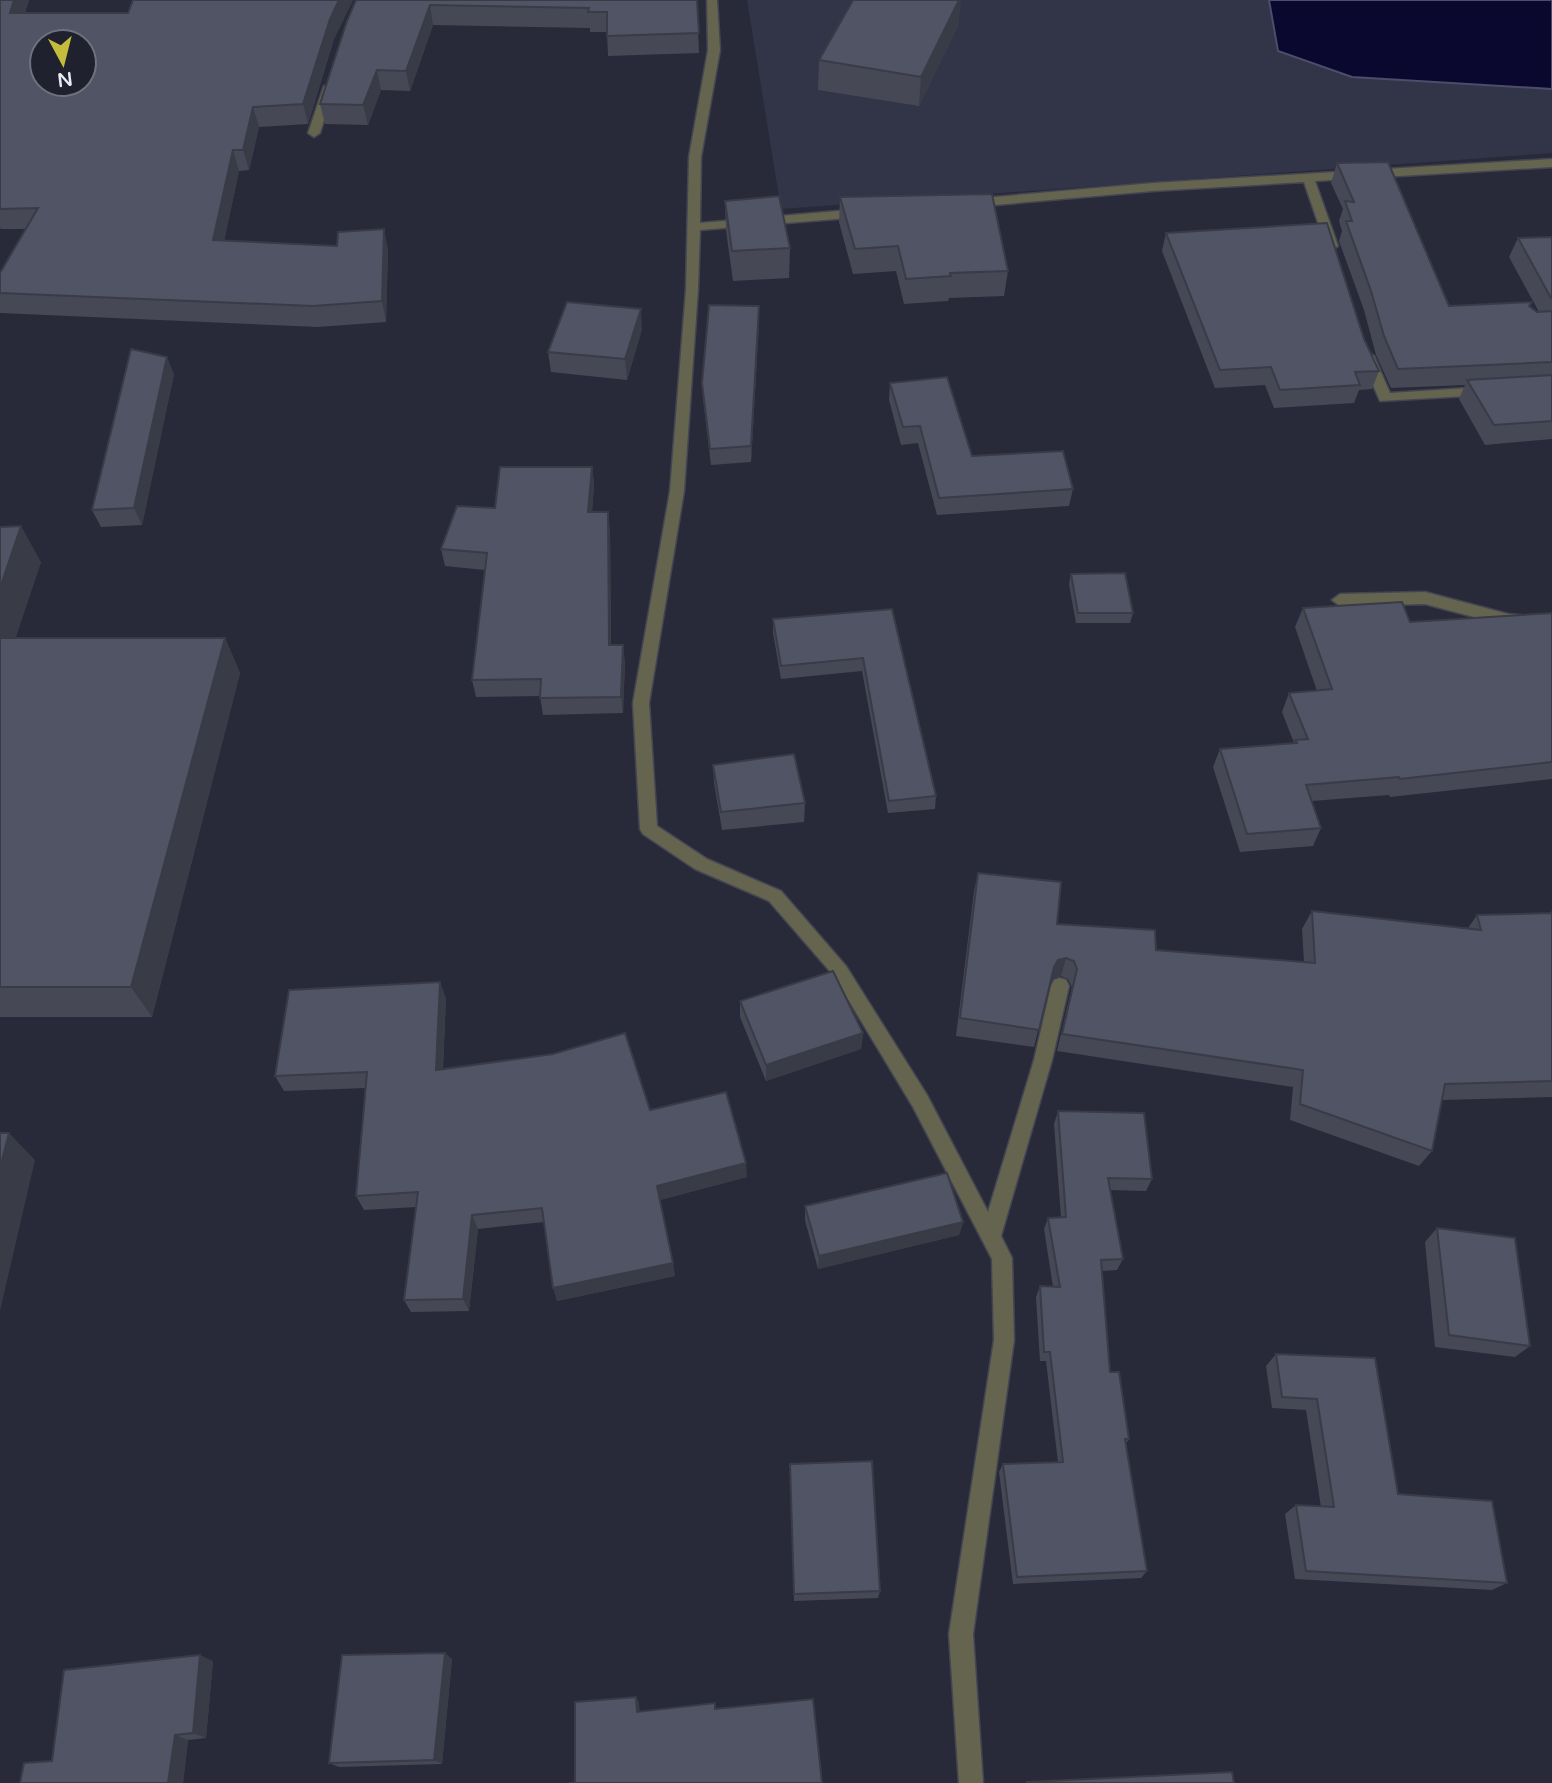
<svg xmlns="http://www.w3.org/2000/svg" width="1552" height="1783" font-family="'Varela Round',sans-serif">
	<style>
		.built { fill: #323448 }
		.water { fill: #0b0830; stroke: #4d4c6a; stroke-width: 2 }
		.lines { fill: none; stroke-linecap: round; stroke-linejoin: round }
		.minor-casing { stroke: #434553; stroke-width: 3 }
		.minor { fill: #65644e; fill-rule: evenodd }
		.wall { fill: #464856 }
		.shaded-wall { fill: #393b46 }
		.building { fill: #515464; stroke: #393b46; stroke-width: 2; fill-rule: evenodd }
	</style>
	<rect width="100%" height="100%" fill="#282a39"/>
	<!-- built -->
	<polygon class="built" points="747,0 1552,0 1552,153 781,209"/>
	<!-- water -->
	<polygon class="water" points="1269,0 1552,0 1552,89 1352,77 1278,51"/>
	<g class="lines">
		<!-- minor casing -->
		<g class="minor-casing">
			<g id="minor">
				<polygon points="707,0 717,0 720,50 701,157 700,223 861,209 867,213 861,217 700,230 698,289 684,491 649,703 657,826 707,859 781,891 846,966 927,1095 988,1212 1034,1060 1051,986 1054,980 1060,978 1066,980 1069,986 1052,1060 1001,1236 1012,1258 1014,1340 973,1634 983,1783 959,1783 949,1634 994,1340 992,1259 913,1107 834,976 769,901 695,869 643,834 640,829 633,703 670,491 686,289 689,157 708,50"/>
				<polygon points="324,86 334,88 320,133 314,137 308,133"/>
				<polygon points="1552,159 1552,167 1315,181 1338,246 1332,250 1326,246 1304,182 1153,191 972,207 966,203 972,199 1153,183"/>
				<polygon points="1367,352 1374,356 1390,393 1484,387 1491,391 1484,395 1380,401 1360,356"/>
				<polygon points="1425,592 1508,614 1552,618 1552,630 1508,626 1425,604 1340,606 1332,600 1340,594"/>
			</g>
		</g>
		<!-- minor -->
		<use href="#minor" class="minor"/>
	</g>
	<!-- wall -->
	<g class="wall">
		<polygon points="0,0 29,0 25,13 128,13 133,0 353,0 334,39 308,124 259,127 249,170 239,171 224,241 388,249 386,322 318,327 0,313 0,273 26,229 1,229 0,228"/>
		<polygon points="356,0 697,0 699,53 608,56 607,32 590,32 590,28 433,25 410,91 381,90 368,125 325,124 320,104"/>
		<polygon points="959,24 919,106 818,90 819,60"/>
		<polygon points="1337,163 1449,306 1532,302 1530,307 1537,312 1539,312 1509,257 1518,238 1552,237 1552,439 1485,445 1459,399 1465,385 1391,388 1376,355 1364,310 1339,241 1342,231 1339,221 1343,209 1331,183"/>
		<polygon points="840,197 1008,271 1004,296 949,298 948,301 904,304 896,271 853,274 839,222"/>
		<polygon points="725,201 790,248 789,278 733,281 726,230"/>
		<polygon points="1166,233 1364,339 1379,371 1372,389 1359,390 1354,403 1274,408 1265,385 1215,388 1162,251"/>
		<polygon points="759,306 759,322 751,462 711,465 703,399 702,383"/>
		<polygon points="642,329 627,380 551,372 548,352"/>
		<polygon points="174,374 142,525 101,527 92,510"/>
		<polygon points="890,383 972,456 1073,489 1069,506 937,515 918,443 901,445 889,400"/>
		<polygon points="592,467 594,484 592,512 610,529 611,645 625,661 623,713 543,715 540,696 476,697 472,680 485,570 445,566 441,549 495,508"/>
		<polygon points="0,527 41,562 15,638 225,638 240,673 152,1017 0,1017"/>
		<polygon points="1071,574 1133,613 1130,623 1076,623 1069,584"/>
		<polygon points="1303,608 1410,622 1552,613 1552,779 1390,797 1389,795 1312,801 1321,828 1313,846 1240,852 1213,767 1220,749 1294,743 1282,712 1289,693 1317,691 1295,627"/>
		<polygon points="892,609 936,796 935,809 888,813 862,671 781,679 773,633 773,619"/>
		<polygon points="713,765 805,803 804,822 722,830 714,783"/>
		<polygon points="978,873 1057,924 1156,950 1304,962 1302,929 1312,911 1468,928 1477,915 1550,913 1552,911 1552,1097 1442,1100 1432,1151 1419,1166 1290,1120 1293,1087 1057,1051 1072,987 1068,979 1061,976 1053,978 1050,982 1034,1047 956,1036 974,891"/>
		<polygon points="446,998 443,1069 650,1110 747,1177 660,1200 675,1276 557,1301 544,1222 478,1229 469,1311 411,1312 404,1300 416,1207 364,1210 356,1196 366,1088 284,1091 275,1076"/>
		<polygon points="740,1001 863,1033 861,1049 766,1081 740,1017"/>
		<polygon points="1058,1111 1152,1179 1146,1191 1110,1190 1123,1259 1117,1270 1102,1271 1110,1372 1129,1439 1126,1443 1147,1571 1141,1578 1013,1584 999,1472 1003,1464 1058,1462 1046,1361 1040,1361 1036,1297 1040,1286 1053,1287 1044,1229 1048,1218 1061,1217 1054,1124"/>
		<polygon points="805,1206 963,1222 959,1235 818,1269 805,1220"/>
		<polygon points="1437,1228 1530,1346 1515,1357 1435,1347 1425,1242"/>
		<polygon points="1276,1354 1375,1358 1398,1494 1507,1583 1492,1590 1295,1579 1285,1514 1296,1505 1321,1507 1306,1410 1272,1408 1266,1366"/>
		<polygon points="790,1464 880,1591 878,1598 794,1601"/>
		<polygon points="452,1659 442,1764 339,1767 329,1763"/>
		<polygon points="213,1661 206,1738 188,1740 183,1783 20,1783 52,1761"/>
	</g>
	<!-- shaded-wall -->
	<g class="shaded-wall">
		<polygon points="14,0 29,0 18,33 10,13"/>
		<polygon points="339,0 353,0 334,39 308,124 303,104 330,19"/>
		<polygon points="959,0 961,0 959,24 919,106 921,77"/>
		<polygon points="430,5 433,25 410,91 406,71"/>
		<polygon points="377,70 381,90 368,125 363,105"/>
		<polygon points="253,107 259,127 249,170 243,150"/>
		<polygon points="233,150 239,171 220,261 213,240"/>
		<polygon points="384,229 388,249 386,322 382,301"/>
		<polygon points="759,306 759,322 751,462 751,446"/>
		<polygon points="641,309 642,329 627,380 625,359"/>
		<polygon points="167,357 174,374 142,525 134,508"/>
		<polygon points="592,467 594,484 591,529 588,512"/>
		<polygon points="608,512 610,529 611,662 609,645"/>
		<polygon points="21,526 41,562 4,673 0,667 0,588"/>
		<polygon points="225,638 240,673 152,1017 131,987"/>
		<polygon points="623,645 625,661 623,713 621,697"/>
		<polygon points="1066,958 1061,976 1053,978 1049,985 1054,967 1058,960"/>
		<polygon points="440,982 446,998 442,1085 436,1070"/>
		<polygon points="863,1033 861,1049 766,1081 766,1065"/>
		<polygon points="9,1133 35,1160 0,1311 0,1168"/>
		<polygon points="746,1163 747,1177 659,1200 657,1186"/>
		<polygon points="472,1215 478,1229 469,1311 463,1299"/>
		<polygon points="963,1222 959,1235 818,1269 819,1256"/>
		<polygon points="673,1263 675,1276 557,1301 553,1288"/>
		<polygon points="445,1653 452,1659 442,1764 434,1760"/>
		<polygon points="200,1655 213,1661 206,1738 193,1733"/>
		<polygon points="636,1697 639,1702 640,1717 637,1712"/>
		<polygon points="175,1735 188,1740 183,1783 168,1783"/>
	</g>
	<!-- building -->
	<g class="building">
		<path d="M0,0H14L10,13H128L133,0H339L330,19L303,104L253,107L243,150H233L213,240L337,246L338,232L384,229L382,301L313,306L0,293V273L38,208L0,209ZM42,42H84V84H42Z"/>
		<polygon points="356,0 697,0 699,33 607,36 607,12 588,12 589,8 430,5 406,71 377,70 363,105 320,104 347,21"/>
		<polygon points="853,0 959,0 921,77 819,60"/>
		<polygon points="1388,162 1449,306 1532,302 1529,306 1537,312 1552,311 1552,362 1398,369 1384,336 1371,291 1346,221 1352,221 1345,201 1354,202 1337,163"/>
		<polygon points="992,194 1008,271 950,273 951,276 906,279 898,246 855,249 840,197"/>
		<polygon points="779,196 790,248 732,251 725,201"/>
		<polygon points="1327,223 1364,339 1379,371 1355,372 1360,385 1280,390 1271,367 1220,370 1166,233"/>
		<polygon points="1552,237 1552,298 1551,298 1518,238"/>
		<polygon points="567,302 641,309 625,359 548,352"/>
		<polygon points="709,305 759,306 751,446 710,449 702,383"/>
		<polygon points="131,349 167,357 134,508 92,510"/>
		<polygon points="1552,375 1552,421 1494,425 1467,380"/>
		<polygon points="947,377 972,456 1063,451 1073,489 939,498 920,426 903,427 890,383"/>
		<polygon points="500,467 592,467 588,512 608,512 609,645 623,645 621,697 540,698 541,679 472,680 487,553 441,549 457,506 495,508"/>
		<polygon points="21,526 0,588 0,527"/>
		<polygon points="1125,573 1133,613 1078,613 1071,574"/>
		<polygon points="1402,602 1410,622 1552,613 1552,762 1400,779 1399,777 1306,785 1321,828 1247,834 1220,749 1297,743 1295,740 1308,739 1289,693 1332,689 1303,608"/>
		<polygon points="892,609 936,796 889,801 863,658 781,666 773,619"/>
		<polygon points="0,638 225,638 131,987 0,987"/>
		<polygon points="794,754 805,803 721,812 713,765"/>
		<polygon points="978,873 1061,882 1057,924 1155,930 1156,950 1315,963 1312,911 1481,930 1477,915 1552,913 1552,1081 1445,1084 1432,1151 1300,1104 1303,1070 1062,1034 1077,969 1074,961 1066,958 1058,960 1054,967 1039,1030 960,1018"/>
		<polygon points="833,971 863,1033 766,1065 740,1001"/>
		<polygon points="440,982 436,1070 553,1054 625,1033 650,1110 726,1092 746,1163 657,1186 673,1263 553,1288 542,1208 472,1215 463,1299 404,1300 418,1192 356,1196 367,1072 275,1076 289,990"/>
		<polygon points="1058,1111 1144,1113 1152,1179 1108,1178 1123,1259 1101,1260 1110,1372 1119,1372 1129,1439 1125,1439 1147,1571 1017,1577 1003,1464 1063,1462 1050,1352 1044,1352 1040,1286 1060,1287 1048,1218 1066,1217"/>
		<polygon points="0,1133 9,1133 0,1168"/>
		<polygon points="947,1173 963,1222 819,1256 805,1206"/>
		<polygon points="1437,1228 1515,1238 1530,1346 1449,1335"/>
		<polygon points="1276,1354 1375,1358 1398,1494 1492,1501 1507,1583 1306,1571 1296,1505 1334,1507 1317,1399 1282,1397"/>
		<polygon points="872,1461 880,1591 794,1594 790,1464"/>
		<polygon points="445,1653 434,1760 329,1763 342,1655"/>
		<polygon points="200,1655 193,1733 175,1735 168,1783 20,1783 24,1763 52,1761 64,1670"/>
		<polygon points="636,1697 637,1712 715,1703 715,1709 813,1699 822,1783 569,1783 575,1783 575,1702"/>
		<polygon points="1232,1772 1234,1783 1027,1783 1027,1782"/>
	</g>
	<!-- north arrow -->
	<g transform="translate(63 63) rotate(173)"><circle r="33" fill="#1f212f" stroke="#6f717d" stroke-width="2"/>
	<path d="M0-5L12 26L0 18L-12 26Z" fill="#c5bc3d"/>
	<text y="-10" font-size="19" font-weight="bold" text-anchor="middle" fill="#e8e9f3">N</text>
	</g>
</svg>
